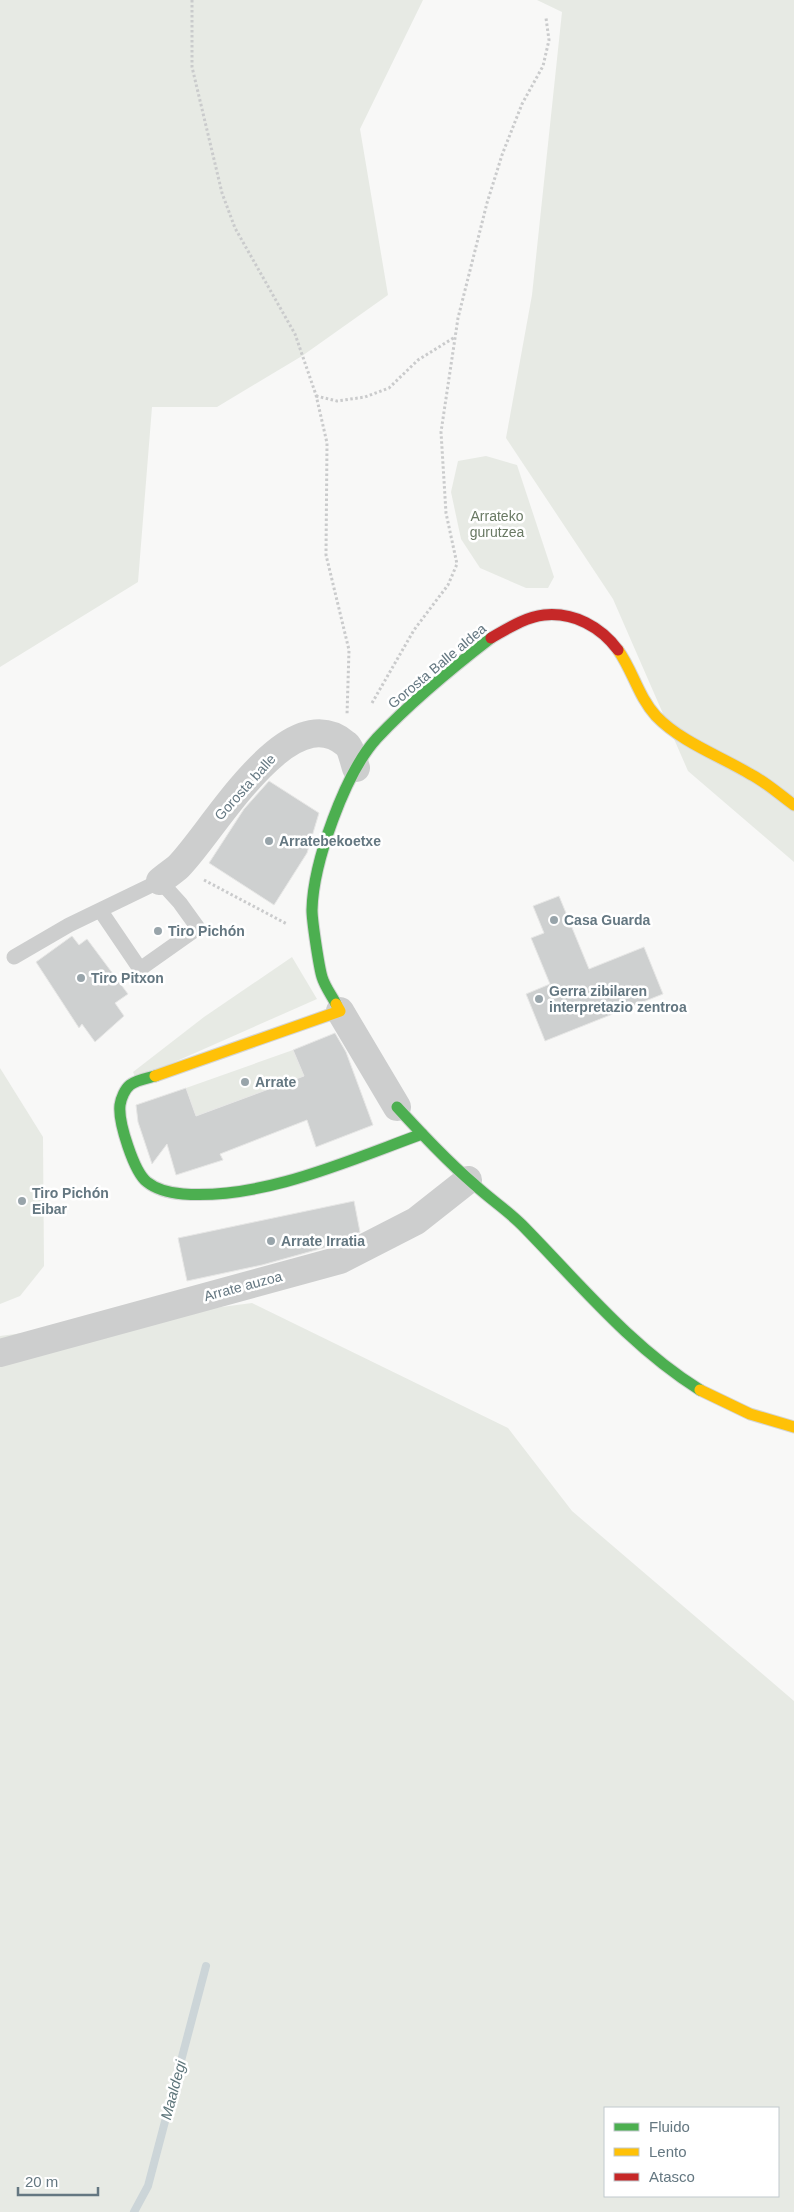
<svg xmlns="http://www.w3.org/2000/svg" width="794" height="2212" font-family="Helvetica,sans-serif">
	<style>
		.green { fill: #e7eae4; fill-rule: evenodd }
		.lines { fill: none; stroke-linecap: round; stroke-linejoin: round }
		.stream { stroke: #ccd5d8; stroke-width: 8 }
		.building { fill: #ced0d0; stroke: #e7e7e6 }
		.fast-casing { stroke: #d4d5d5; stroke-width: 13 }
		.slow-casing { stroke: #d4d5d5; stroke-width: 13 }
		.jam-casing { stroke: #d4d5d5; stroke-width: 13 }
		.path { stroke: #cacbcc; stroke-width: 3; stroke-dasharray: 2.5 2.5; stroke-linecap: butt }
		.lane { stroke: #cdcece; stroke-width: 15 }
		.street { stroke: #cdcece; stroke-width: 28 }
		.fast { stroke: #4caf50; stroke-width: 11 }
		.slow { stroke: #ffc107; stroke-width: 11 }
		.jam { stroke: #c62828; stroke-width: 11 }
		.poi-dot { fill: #98a4aa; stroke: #fff; stroke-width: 2 }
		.labels { text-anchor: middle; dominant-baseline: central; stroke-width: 5; stroke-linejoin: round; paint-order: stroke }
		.park-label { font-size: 14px; fill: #697963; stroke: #fff }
		.street-label { font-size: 14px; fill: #647781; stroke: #fff }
		.poi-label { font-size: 14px; font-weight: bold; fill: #647781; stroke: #fff; text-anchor: start }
		.water-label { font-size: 15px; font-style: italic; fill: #5e767b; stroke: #fff }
	</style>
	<rect width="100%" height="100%" fill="#f8f8f7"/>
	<!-- green -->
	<g class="green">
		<polygon points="0,0 423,0 360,129 388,295 302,356 217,407 152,407 138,582 0,667"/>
		<polygon points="537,0 794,0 794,862 688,771 613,599 506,438 532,295 562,12"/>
		<polygon points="486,456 517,465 554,577 548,588 526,588 480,568 461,539 451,492 458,461"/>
		<polygon points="292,957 317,999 136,1079 133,1072 204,1017"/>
		<polygon points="293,1050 304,1076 196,1116 186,1088"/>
		<polygon points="0,1068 43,1137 44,1266 20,1296 0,1304"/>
		<path d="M252,1303L508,1428L572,1511L794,1701V2212H0V1336ZM605,2108H778V2196H605Z"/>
	</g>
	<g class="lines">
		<!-- stream -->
		<polyline class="stream" points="134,2212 148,2186 206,1966"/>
	</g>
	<!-- building -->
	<g class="building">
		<polygon points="269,781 319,813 307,853 274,905 209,863 244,809"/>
		<polygon points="559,896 589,969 644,947 663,994 545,1041 526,994 550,984 531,938 544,933 533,906"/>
		<polygon points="72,936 79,945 87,939 128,994 115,1003 124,1016 95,1042 82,1024 79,1028 36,962"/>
		<polygon points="335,1033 346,1052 373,1125 316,1147 307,1120 220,1154 223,1160 176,1175 167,1144 152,1164 138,1122 136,1105 186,1088 196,1116 304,1076 293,1050"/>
		<polygon points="354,1201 360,1232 334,1245 262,1265 187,1281 178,1238"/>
	</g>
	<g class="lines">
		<!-- fast casing -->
		<g class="fast-casing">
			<g id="fast">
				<path d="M336,1004C332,996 325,987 322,977C319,967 312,921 312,910C313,863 345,773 377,738C411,702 452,668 491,638"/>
				<path d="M155,1076C148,1078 136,1080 130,1085C125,1089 121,1098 120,1105C118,1122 134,1172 147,1182C157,1190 171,1193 183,1194C262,1200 350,1160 422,1134"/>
				<path d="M397,1107C422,1134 447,1161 475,1185C490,1199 507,1210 522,1225C579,1283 630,1346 700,1390"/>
			</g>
		</g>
		<!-- slow casing -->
		<g class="slow-casing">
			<g id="slow">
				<path d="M618,650C633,671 638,696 656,716C681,742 720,756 750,774C766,782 780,795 794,805"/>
				<polyline points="155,1076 340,1011 336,1004"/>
				<polyline points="700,1390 750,1414 794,1427"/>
			</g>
		</g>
		<!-- jam casing -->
		<g class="jam-casing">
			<path id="jam" d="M491,638C507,629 525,617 544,615C574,612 601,627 618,650"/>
		</g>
		<!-- path -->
		<g class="path">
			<polyline points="192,0 192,67 222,193 235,228 295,334 316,395 327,443 326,555 349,650 347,715"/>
			<polyline points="316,396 337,401 365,397 389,388 418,360 455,337"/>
			<polyline points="372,703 414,630 448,585 457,564 446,513 441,432 458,318 487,203 502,155 522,104 543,66 549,40 546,18"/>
			<polyline points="204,880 287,924"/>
		</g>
		<!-- lane -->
		<polyline class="lane" points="14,957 69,925 160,881 180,903 198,928 140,969 100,910"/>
		<!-- street -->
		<g class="street">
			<path d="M160,881C166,876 172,872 178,867C212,834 288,694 346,744C351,748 354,762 356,768"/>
			<polyline points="340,1011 397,1107"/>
			<polyline points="0,1353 340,1260 416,1221 468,1180"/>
		</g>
		<!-- fast -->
		<use href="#fast" class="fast"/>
		<!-- slow -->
		<use href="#slow" class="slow"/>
		<!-- jam -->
		<use href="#jam" class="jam"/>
	</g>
	<!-- markers -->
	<g class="poi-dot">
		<circle cx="269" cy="841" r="5"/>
		<circle cx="554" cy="920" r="5"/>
		<circle cx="158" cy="931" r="5"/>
		<circle cx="81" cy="978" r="5"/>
		<circle cx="539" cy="999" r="5"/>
		<circle cx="245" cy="1082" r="5"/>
		<circle cx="22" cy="1201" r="5"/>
		<circle cx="271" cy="1241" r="5"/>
	</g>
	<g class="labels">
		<!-- park labels -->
		<g class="park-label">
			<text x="497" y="516">Arrateko<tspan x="497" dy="16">gurutzea</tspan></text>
		</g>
		<!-- street labels -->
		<g class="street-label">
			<text transform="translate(437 666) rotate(-40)">Gorosta Balle aldea</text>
			<text transform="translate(245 787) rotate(-48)">Gorosta balle</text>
			<text transform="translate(243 1286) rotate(-15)">Arrate auzoa</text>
		</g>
		<!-- poi labels -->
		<g class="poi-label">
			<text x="279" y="841">Arratebekoetxe</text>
			<text x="564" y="920">Casa Guarda</text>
			<text x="168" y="931">Tiro Pichón</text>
			<text x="91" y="978">Tiro Pitxon</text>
			<text x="549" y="991">Gerra zibilaren<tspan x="549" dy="16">interpretazio zentroa</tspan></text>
			<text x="255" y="1082">Arrate</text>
			<text x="32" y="1193">Tiro Pichón<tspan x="32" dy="16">Eibar</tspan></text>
			<text x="281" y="1241">Arrate Irratia</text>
		</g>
		<!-- water labels -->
		<g class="water-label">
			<text transform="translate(173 2090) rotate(-75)">Maaldegi</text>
		</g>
	</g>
	<!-- legend -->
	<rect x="604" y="2107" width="175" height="90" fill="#ffffff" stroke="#c1c9cd"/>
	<rect x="614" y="2123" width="25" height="8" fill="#4caf50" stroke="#c1c9cd"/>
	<text x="649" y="2132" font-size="15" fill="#647781">Fluido</text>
	<rect x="614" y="2148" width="25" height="8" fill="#ffc107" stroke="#c1c9cd"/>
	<text x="649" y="2157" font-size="15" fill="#647781">Lento</text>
	<rect x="614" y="2173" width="25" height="8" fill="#c62828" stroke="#c1c9cd"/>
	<text x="649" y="2182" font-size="15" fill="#647781">Atasco</text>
	<!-- scale -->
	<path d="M18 2187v8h80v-8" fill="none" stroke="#647781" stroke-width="2.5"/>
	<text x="25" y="2187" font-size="15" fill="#647781" stroke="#ffffff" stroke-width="4" paint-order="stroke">20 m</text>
</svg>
